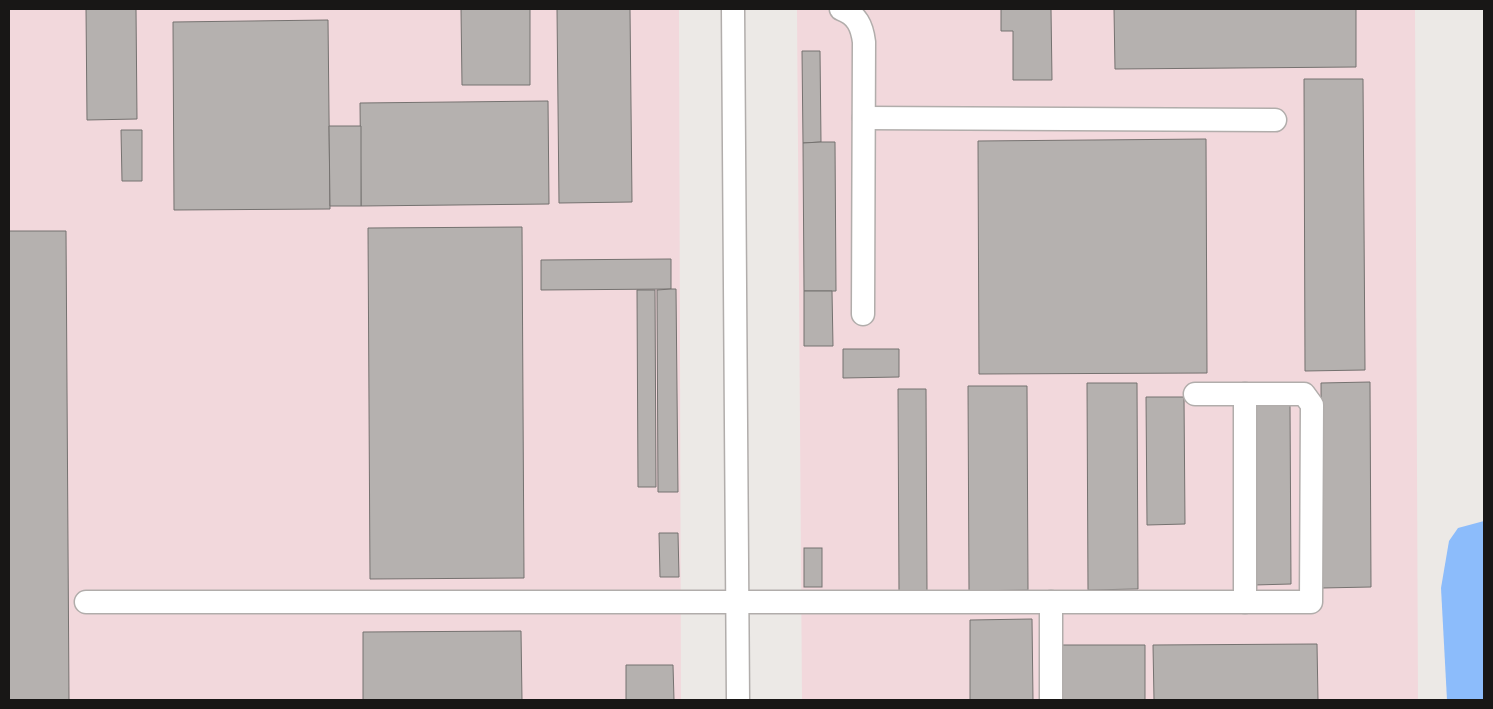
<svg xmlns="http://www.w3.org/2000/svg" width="1493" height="709" font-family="Quicksand,sans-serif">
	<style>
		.industrial { fill: #f2d8dc }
		.water { fill: #8cbcfb }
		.building { fill: #b5b1af; stroke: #757270 }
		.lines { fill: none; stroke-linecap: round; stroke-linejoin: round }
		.minor-casing { stroke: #b1adab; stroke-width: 25 }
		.minor { stroke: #fff; stroke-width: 22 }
	</style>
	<rect width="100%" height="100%" fill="#ece9e6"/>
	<!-- industrial -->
	<g class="industrial">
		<polygon points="9,9 679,9 681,700 9,700"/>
		<polygon points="797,9 1415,9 1418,700 802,700"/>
	</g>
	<!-- water -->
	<polygon class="water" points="1484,521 1484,700 1447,700 1441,588 1449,541 1458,528"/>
	<!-- building -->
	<g class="building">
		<polygon points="86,9 136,9 137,119 87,120"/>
		<polygon points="461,9 530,9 530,85 462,85"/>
		<polygon points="557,9 630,9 632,202 559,203"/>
		<polygon points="1001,9 1051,9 1052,80 1013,80 1013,31 1001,31"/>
		<polygon points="1114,9 1356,9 1356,67 1115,69"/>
		<polygon points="328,20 330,209 174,210 173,22"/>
		<polygon points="802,51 820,51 821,142 803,143"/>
		<polygon points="1304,79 1363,79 1365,370 1305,371"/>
		<polygon points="548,101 549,204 361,206 360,103"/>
		<polygon points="329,126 361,126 361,206 330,206"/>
		<polygon points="121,130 142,130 142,181 122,181"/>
		<polygon points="1206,139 1207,373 979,374 978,141"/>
		<polygon points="821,142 835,142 836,291 804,291 803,143"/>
		<polygon points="522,227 524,578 370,579 368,228"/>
		<polygon points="9,231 66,231 69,700 9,700"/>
		<polygon points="671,259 671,289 541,290 541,260"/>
		<polygon points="671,289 676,289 678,492 658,492 657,290"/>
		<polygon points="637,290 655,290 656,487 638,487"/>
		<polygon points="804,291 832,291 833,346 804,346"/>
		<polygon points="843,349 899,349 899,377 843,378"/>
		<polygon points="1370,382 1371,587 1322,588 1321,383"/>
		<polygon points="1087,383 1137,383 1138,589 1088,590"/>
		<polygon points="968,386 1027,386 1028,590 969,591"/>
		<polygon points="898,389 926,389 927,592 899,593"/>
		<polygon points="1146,397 1184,397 1185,524 1147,525"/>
		<polygon points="1253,403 1290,403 1291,584 1254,585"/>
		<polygon points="659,533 678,533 679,577 660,577"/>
		<rect x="804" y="548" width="18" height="39"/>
		<polygon points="1032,619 1033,700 970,700 970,620"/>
		<polygon points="521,631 522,700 363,700 363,632"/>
		<polygon points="1317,644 1318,700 1154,700 1153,645"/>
		<polygon points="1061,645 1145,645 1145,700 1062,700"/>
		<polygon points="626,665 673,665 674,700 626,700"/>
	</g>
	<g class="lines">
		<!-- minor casing -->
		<g class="minor-casing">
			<g id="minor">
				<polyline points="733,9 738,700"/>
				<path d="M841,9C857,15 862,26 864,42L863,314"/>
				<polyline points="864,118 1275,120"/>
				<polyline points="1245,394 1245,602"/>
				<polyline points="86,602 1311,602 1312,405 1304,394 1195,394"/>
				<polyline points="1051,602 1051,700"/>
			</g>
		</g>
		<!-- minor -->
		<use href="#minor" class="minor"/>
	</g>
	<!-- border -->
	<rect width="1493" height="709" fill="none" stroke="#181716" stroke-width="20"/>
</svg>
